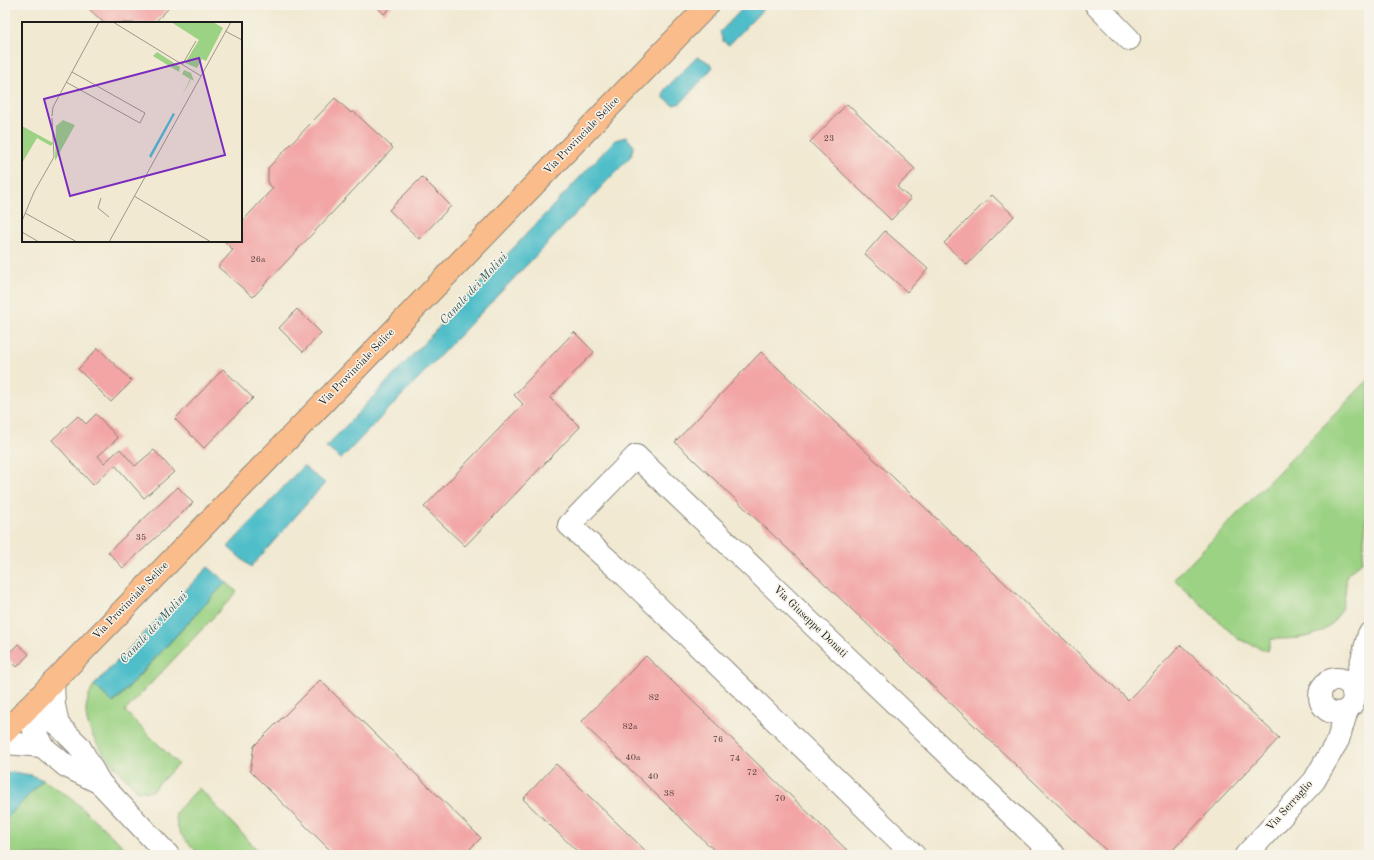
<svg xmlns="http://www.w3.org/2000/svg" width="1374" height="860" font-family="'Old Standard TT',serif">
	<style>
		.green { fill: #9bd283; stroke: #5c7750 }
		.water { fill: #50bec9; stroke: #366d72 }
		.building { fill: #f2a5a4 }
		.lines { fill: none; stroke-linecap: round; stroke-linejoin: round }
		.minor-casing { stroke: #868277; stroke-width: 24 }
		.major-casing { stroke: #868277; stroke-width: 24 }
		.minor { stroke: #fff; stroke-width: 22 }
		.major { stroke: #f9bc8a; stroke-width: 22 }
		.labels { text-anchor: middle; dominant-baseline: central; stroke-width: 3; stroke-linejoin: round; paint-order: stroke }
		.number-label { font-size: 9px; fill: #523e3e }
		.street-label { font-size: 11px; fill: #1c1c1c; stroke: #f7f3e8 }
		.water-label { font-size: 12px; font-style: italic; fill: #315d61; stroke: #f7f3e8 }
		.inset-road { fill: none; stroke: #9c9789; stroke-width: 1 }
		.view { fill: #7b2cbf; fill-opacity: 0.15; stroke: #7b2cbf; stroke-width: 2 }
		.inset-edge { fill: none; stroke: #1c1c1c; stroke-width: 2 }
	</style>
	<rect width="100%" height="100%" fill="#f7f3e8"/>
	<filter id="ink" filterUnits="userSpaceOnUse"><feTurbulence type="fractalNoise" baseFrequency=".025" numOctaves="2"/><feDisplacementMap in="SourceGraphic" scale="8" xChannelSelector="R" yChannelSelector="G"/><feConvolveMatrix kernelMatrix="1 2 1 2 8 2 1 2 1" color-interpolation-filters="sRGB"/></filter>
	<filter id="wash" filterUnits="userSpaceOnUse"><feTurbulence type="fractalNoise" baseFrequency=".012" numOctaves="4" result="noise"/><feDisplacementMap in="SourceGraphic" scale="16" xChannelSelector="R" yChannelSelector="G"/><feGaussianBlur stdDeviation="0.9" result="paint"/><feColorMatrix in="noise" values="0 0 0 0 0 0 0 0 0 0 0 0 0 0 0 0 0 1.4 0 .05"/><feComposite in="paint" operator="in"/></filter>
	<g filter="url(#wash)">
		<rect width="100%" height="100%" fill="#f1e9d2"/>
		<!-- green -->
		<g class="green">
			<path d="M1369,379V492L1362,562L1347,574C1346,582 1346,591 1344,599C1335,638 1305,639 1271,639L1268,651L1238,639L1174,579Z"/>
			<path d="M226,582L237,592L125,711L178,764L152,791H145L137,790C118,769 86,741 86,711C86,702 90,693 94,685L114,703Z"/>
			<polygon points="43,780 70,797 128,851 124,855 5,855 5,820"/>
			<path d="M199,788L262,855H200C186,840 175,834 176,812Z"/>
		</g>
		<!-- water -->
		<g class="water">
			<polygon points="746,5 767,5 729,45 723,41 720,32"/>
			<polygon points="697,57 705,60 713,67 681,103 673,105 663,97 665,89"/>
			<polygon points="626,137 634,146 631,156 341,459 326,447 615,140"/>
			<polygon points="303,466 325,483 251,567 228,547"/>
			<polygon points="208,567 226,582 113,703 94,685"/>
			<polygon points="13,772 31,775 43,780 5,820 5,774"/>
		</g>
		<g id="blocks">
			<!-- building -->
			<g class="building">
				<polygon points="85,5 172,5 154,23 104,23"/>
				<polygon points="375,5 393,5 384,14"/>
				<polygon points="335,98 351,113 353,111 393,148 253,297 218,267 233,250 224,241 241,241 241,223 273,188 268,184 268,168"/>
				<polygon points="847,104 915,169 897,187 911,199 891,220 810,142"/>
				<polygon points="422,177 451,206 419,239 389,210"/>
				<polygon points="992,195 1014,216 967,265 944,243"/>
				<polygon points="885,231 928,269 907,292 865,254"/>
				<polygon points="297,309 321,333 303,352 279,328"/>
				<polygon points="574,332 594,352 550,398 580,427 465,546 424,507 523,404 514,395"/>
				<polygon points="98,348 132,381 111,402 78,369"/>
				<polygon points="761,352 1128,700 1181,645 1279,738 1168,855 1111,855 675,442"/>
				<polygon points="223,369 253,398 204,448 175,419"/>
				<polygon points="96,414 118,438 98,456 104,463 120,449 135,466 154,450 174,472 144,498 115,465 93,485 52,440 78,416 86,424"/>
				<polygon points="178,487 193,503 123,568 108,552"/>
				<polygon points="18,644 29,654 17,667 6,656"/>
				<polygon points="646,656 852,855 719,855 581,722"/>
				<polygon points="320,680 481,838 464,855 335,855 250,771 254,746"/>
				<polygon points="556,764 650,855 581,855 523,799"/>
			</g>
		</g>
	</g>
	<g filter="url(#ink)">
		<use href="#blocks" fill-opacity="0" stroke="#868277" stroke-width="1"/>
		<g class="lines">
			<!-- minor casing -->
			<g class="minor-casing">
				<g id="minor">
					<polyline points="1096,5 1129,39"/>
					<circle cx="1337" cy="696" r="17"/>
					<polyline points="53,682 54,705 58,725"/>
					<polyline points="1353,693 1369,634"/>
					<polyline points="28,708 58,725 79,746 100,783 168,855"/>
					<polyline points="25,711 42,746 66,766 100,783"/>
					<polyline points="5,743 42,746"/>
					<polyline points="914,855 626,576 569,525 636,456 1054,855"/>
					<polyline points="1246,855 1314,781 1338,740 1347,710"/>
				</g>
			</g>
			<!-- major casing -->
			<g class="major-casing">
				<polyline id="major" points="5,732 708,5"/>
			</g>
			<!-- minor -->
			<use href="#minor" class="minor"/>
			<!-- major -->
			<use href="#major" class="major"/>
		</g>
	</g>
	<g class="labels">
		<!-- number labels -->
		<g class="number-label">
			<text x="829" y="138">23</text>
			<text x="258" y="259">26a</text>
			<text x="141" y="537">35</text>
			<text x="654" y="697">82</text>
			<text x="630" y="726">82a</text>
			<text x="718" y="739">76</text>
			<text x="633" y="757">40a</text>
			<text x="735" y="758">74</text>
			<text x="752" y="772">72</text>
			<text x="653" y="776">40</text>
			<text x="669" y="793">38</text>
			<text x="780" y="798">70</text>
		</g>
		<!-- street labels -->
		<g class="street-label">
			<text transform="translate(582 136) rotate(-46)">Via Provinciale Selice</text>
			<text transform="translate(357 368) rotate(-46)">Via Provinciale Selice</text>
			<text transform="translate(131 601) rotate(-46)">Via Provinciale Selice</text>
			<text transform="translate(810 622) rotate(44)">Via Giuseppe Donati</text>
			<text transform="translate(1290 806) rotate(-48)">Via Serraglio</text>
		</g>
		<!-- water labels -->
		<g class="water-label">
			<text transform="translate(474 289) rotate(-47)">Canale dei Molini</text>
			<text transform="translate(154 628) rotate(-47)">Canale dei Molini</text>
		</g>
	</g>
	<!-- overview -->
	<g transform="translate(22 22)">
		<rect width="220" height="220" fill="#f1e9d2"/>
		<path d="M149,0H191L201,6L184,39L180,37L175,46L163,41L177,18ZM135,30L158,45L157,50L131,34ZM162,48L169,51L172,59L169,57L160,74L168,57L160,52ZM41,98L53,103L33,139L34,104ZM0,104L31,121L29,124L15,116L0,141Z" fill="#9bd283"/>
		<path d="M151,91L153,92L129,136L127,134Z" fill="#50bec9"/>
		<path class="inset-road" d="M91,0L179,54M203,9L220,18M160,43L174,19M44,60L118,101L123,91L50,50M30,94L31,85L77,0M112,174L189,220M79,176L76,186L87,195M3,191L55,220M0,199L12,170L32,135L30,96M0,210L17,220M87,220L209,0"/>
		<path class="view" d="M177,36L203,133L48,174L22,77Z"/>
		<rect width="220" height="220" class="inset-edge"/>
	</g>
	<!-- margin -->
	<rect width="1374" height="860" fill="none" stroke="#f7f3e8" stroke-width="20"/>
</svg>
